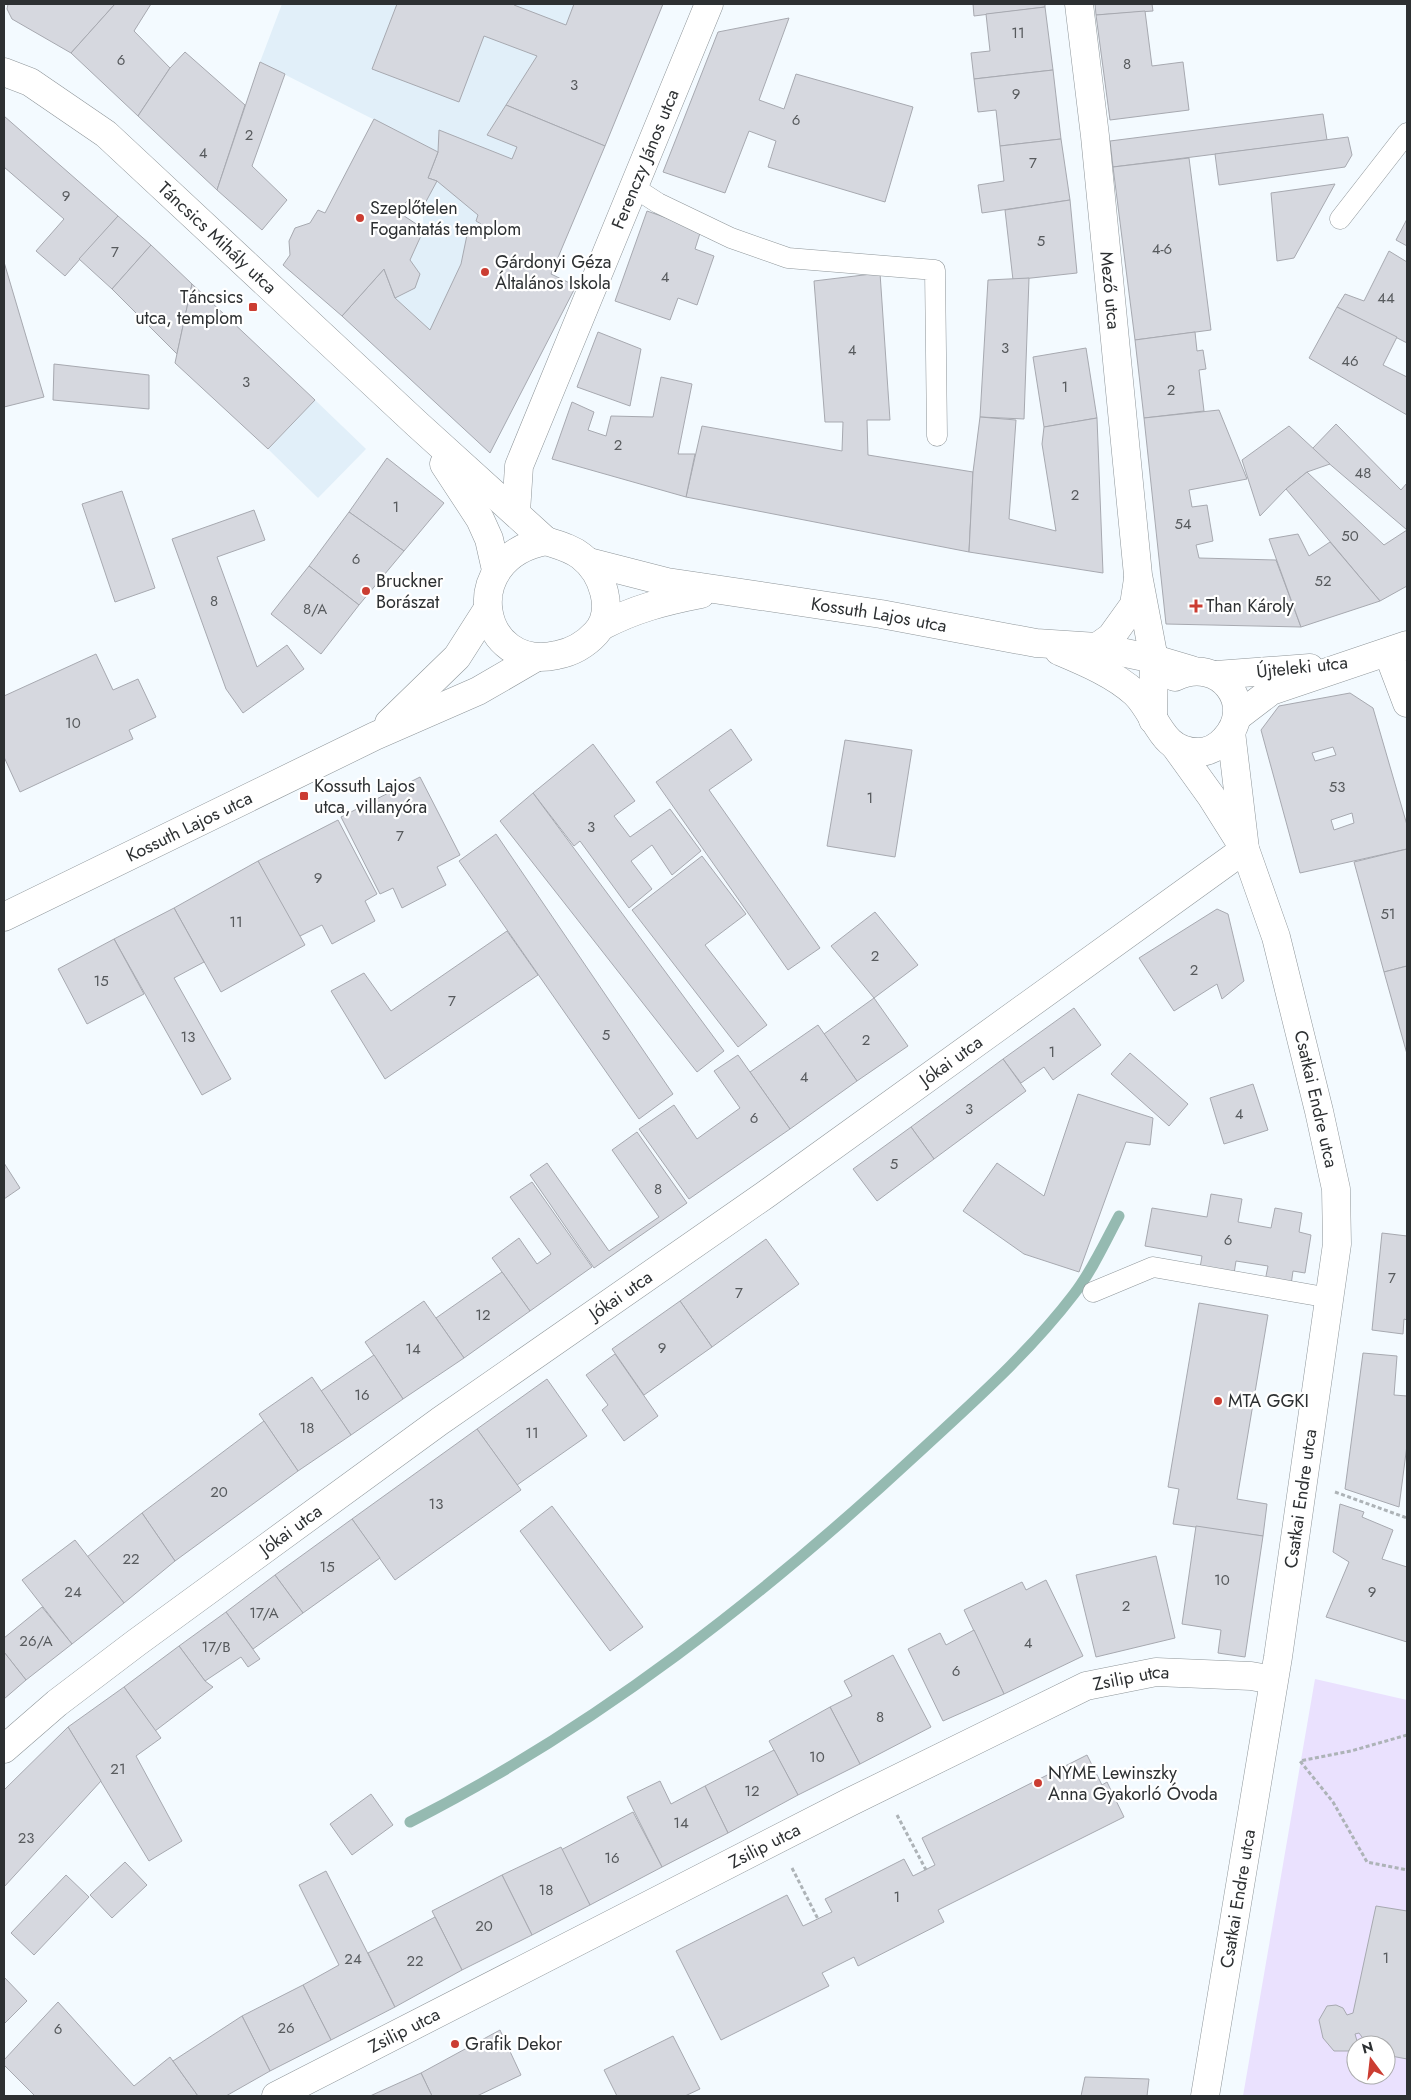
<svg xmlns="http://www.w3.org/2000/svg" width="1411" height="2100" font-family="Jost,sans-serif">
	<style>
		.built { fill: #e1eff9 }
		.green { fill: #eae1fe; fill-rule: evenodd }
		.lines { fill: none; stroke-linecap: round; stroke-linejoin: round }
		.stream { stroke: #95bab1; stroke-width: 11 }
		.building { fill: #d6d8df; stroke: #a7a9b0; fill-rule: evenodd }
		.service-casing { stroke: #8e9599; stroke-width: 21 }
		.minor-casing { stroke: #8e9599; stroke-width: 29 }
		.tertiary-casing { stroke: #8e9599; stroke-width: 29 }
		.path { stroke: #adb3b7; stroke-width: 3; stroke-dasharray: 4 2.5; stroke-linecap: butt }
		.service { stroke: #fff; stroke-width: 20 }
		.minor { stroke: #fff; stroke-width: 28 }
		.tertiary { stroke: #fff; stroke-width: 28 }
		.poi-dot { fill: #cb3d32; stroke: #fff; stroke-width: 2 }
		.labels { text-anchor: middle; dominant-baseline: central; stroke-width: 4.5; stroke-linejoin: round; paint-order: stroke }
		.number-label { font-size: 15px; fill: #575a5d }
		.street-label { font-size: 18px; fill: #2d3032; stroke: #fff }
		.poi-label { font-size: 18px; fill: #2d3032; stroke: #fff; text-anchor: start }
	</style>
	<rect width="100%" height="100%" fill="#f3faff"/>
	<!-- built -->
	<g class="built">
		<polygon points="282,4 663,4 551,274 576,286 490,453 342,316 415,288 420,274 410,260 424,229 422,209 436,181 428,178 438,152 260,62"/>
		<polygon points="315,400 366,449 318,498 268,449"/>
	</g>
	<!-- green -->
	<path class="green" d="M1315,1679L1407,1700V2096H1243ZM1356,2045H1386V2075H1356Z"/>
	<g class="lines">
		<!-- stream -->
		<path class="stream" d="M410,1822C597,1727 765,1595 918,1453C973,1402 1029,1353 1074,1294C1092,1271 1105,1242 1119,1216"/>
	</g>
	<!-- building -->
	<g class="building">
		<polygon points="8,4 115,4 71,53 12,19 7,9"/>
		<polygon points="115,4 151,4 134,31 170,68 138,116 71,53"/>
		<polygon points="397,4 515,4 514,5 566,25 574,4 663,4 605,146 506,105 537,56 484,36 459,102 372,69"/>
		<polygon points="973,4 1045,4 1045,7 974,16"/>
		<polygon points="1095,4 1152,4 1153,11 1096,15"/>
		<polygon points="1045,7 1053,70 974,79 971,53 990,51 986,14"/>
		<polygon points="1145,11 1152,66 1183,62 1189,110 1110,120 1096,15"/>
		<polygon points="789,18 759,100 784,109 796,74 913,107 885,202 768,167 776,141 749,131 725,193 663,172 718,32"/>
		<polygon points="185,52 245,105 217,190 138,116 170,68"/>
		<polygon points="260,62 285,74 252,166 287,200 262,230 217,190"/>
		<polygon points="1053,70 1061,139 1000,146 996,110 978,112 974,79"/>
		<polygon points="506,105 605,146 551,274 576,286 490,453 342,316 384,269 395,298 430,330 461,264 467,235 481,224 476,221 478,215 437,181 428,178 438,152 439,130 512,159 517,147 487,135"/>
		<polygon points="1323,114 1327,140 1113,167 1110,141"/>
		<polygon points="4,116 118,216 65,276 36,251 64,219 4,167"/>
		<polygon points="374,119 438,152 428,178 437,181 422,209 407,201 398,212 424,229 410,260 420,274 415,288 395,298 384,269 342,316 283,265 290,255 289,241 295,228 310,223 318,210 325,213"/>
		<polygon points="1348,137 1352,155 1345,167 1219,185 1215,154"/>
		<polygon points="1061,139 1070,200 982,213 978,185 1004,181 1000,146"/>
		<polygon points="1189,158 1211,330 1135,340 1113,167"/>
		<polygon points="1335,184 1294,258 1277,261 1271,193"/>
		<polygon points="1070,200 1077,273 1013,280 1005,210"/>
		<polygon points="647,211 701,230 695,249 714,256 697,305 678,298 670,320 615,301"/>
		<polygon points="118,216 151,245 112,289 79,259"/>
		<polygon points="1407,219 1407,246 1396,240"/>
		<polygon points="151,245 192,284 177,354 112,289"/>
		<polygon points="1389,251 1407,262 1407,343 1337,307 1345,294 1364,301"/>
		<polygon points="4,262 44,397 4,407"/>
		<polygon points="880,273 890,420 867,420 868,455 973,472 969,552 686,497 702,426 842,451 843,422 825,422 814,281"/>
		<polygon points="1029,278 1024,419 980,417 988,280"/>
		<polygon points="192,284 315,400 268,449 175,363"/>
		<polygon points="1337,307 1397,337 1383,365 1407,377 1407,415 1309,358"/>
		<polygon points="598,332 641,349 630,406 577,387"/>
		<polygon points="1195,332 1197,351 1203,350 1206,369 1199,370 1204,411 1144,418 1135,340"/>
		<polygon points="1086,348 1097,418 1044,427 1033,357"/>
		<polygon points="54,364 149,375 149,409 53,400"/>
		<polygon points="661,377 692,384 678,454 695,454 686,497 552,459 572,402 594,412 588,430 606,436 611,416 653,417"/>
		<polygon points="1219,410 1247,479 1189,490 1192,507 1207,505 1213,541 1196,545 1199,558 1276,560 1301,627 1166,624 1144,418"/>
		<polygon points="980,417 1016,420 1009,519 1056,531 1042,444 1044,427 1097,418 1103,573 969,552 973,472"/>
		<polygon points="1336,424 1401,490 1407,483 1407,530 1312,449"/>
		<polygon points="1289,426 1330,464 1307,472 1286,489 1260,516 1242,460"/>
		<polygon points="387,458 444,503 404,551 349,512"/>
		<polygon points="1307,472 1384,545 1407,530 1407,586 1380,601 1286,489"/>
		<polygon points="122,491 155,588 115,602 82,504"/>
		<polygon points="254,510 265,540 217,557 257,667 287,645 304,669 243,713 226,689 172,539"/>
		<polygon points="349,512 404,551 359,605 309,566"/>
		<polygon points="1298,534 1309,556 1330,542 1380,601 1301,627 1269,539"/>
		<polygon points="309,566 359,605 321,654 271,614"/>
		<polygon points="96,654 113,690 138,679 156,717 129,730 133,739 20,792 4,757 4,696"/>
		<path d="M1350,693L1373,708L1407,825V849L1300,873L1261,730L1279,706ZM1333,747L1336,755L1315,761L1312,753ZM1352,813L1354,823L1334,830L1331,820Z"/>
		<polygon points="731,729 752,760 709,790 820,948 788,970 656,782"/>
		<polygon points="845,740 912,750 895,857 827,846"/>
		<polygon points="593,744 635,801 614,816 630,837 670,809 701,851 672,875 652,845 631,861 652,889 629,908 580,841 574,846 533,793"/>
		<polygon points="420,777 460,855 437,867 446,885 402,908 393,888 380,894 341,817"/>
		<polygon points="533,793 724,1051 697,1072 500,821"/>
		<polygon points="338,820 377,894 365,901 375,921 332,944 322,925 298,937 258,861"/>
		<polygon points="496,834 673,1094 639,1119 459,861"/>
		<polygon points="1407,849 1407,966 1384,972 1354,862"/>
		<polygon points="702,856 746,914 705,945 767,1025 738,1047 632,910"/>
		<polygon points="258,861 305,945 221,992 174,908"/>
		<polygon points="174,908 204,962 174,978 231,1079 202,1095 114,939"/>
		<polygon points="1217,909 1228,914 1244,981 1222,999 1217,984 1174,1011 1139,958"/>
		<polygon points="875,912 918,965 874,998 831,946"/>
		<polygon points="507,931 538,975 385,1079 331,991 364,973 391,1011"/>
		<polygon points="114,939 144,994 87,1024 58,969"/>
		<polygon points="1407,966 1407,1054 1384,972"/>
		<polygon points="874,998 908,1046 857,1081 824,1034"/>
		<polygon points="1074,1008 1101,1045 1053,1080 1044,1067 1021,1083 1003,1059"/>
		<polygon points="818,1025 857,1081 790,1129 750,1072"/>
		<polygon points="1130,1053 1188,1104 1169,1126 1111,1074"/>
		<polygon points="738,1055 790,1129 689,1199 639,1129 674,1105 697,1139 740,1108 714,1071"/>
		<polygon points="1003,1059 1026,1091 934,1159 911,1127"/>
		<polygon points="1253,1084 1268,1130 1224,1144 1210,1098"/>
		<polygon points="1078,1094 1153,1118 1150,1145 1126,1142 1079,1272 1024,1254 963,1211 997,1163 1044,1196"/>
		<polygon points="911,1127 934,1159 877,1201 853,1169"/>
		<polygon points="637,1132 687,1203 594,1268 530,1175 547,1163 609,1251 659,1217 612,1150"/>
		<polygon points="4,1163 20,1188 4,1199"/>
		<polygon points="532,1182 592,1267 530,1311 492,1258 519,1238 537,1264 551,1254 510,1197"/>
		<polygon points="1211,1194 1242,1199 1238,1222 1271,1228 1275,1208 1302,1213 1299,1232 1311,1235 1305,1273 1293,1271 1291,1285 1265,1281 1268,1266 1236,1261 1233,1280 1199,1274 1202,1256 1145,1246 1152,1208 1207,1217"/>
		<polygon points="1382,1233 1407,1236 1407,1320 1404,1319 1403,1334 1372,1330"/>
		<polygon points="766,1239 799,1284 712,1347 680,1301"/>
		<polygon points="502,1272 530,1311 464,1358 436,1318"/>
		<polygon points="424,1301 464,1358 403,1399 365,1342"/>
		<polygon points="680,1301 712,1347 644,1395 612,1349"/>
		<polygon points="1199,1303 1268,1315 1237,1499 1267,1504 1263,1536 1173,1524 1179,1489 1168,1487"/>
		<polygon points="1363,1353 1397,1356 1394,1395 1407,1396 1407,1445 1399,1507 1345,1489"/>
		<polygon points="615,1354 658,1416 624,1441 602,1410 608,1405 586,1375"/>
		<polygon points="374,1355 403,1399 351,1435 321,1391"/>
		<polygon points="312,1377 351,1435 298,1471 259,1414"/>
		<polygon points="547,1379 587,1436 517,1485 477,1429"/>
		<polygon points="264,1421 298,1471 175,1561 142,1513"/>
		<polygon points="477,1429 521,1490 395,1580 352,1519"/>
		<polygon points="1340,1504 1364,1512 1362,1517 1393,1530 1382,1559 1407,1567 1407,1642 1326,1617 1349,1562 1333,1552"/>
		<polygon points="552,1506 643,1627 610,1651 520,1531"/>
		<polygon points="142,1513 175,1561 124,1603 87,1557"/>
		<polygon points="352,1519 380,1558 303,1613 275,1575"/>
		<polygon points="1196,1526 1263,1536 1245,1657 1218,1653 1221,1630 1182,1624"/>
		<polygon points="75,1540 124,1603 72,1644 22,1580"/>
		<polygon points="1156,1556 1175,1638 1096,1657 1076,1575"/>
		<polygon points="275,1575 303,1613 253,1649 226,1612"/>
		<polygon points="1046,1580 1083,1656 1004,1694 964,1610 1022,1582 1026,1590"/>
		<polygon points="42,1607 72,1644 26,1680 4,1652 4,1638"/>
		<polygon points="226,1612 260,1659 248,1667 241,1657 205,1681 179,1646"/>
		<polygon points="974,1630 1004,1694 943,1721 908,1649 940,1633 946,1645"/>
		<polygon points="179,1646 205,1681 213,1687 155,1731 124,1687"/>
		<polygon points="4,1652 26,1680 4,1699"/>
		<polygon points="893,1655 931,1727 860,1764 830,1707 852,1696 844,1681"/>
		<polygon points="124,1687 161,1738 136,1756 182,1841 149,1861 68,1727"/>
		<polygon points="830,1707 860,1764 798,1795 769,1741"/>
		<polygon points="68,1727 101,1781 4,1887 4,1790"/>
		<polygon points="774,1750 798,1795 728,1833 705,1786"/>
		<polygon points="1087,1755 1102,1785 1107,1782 1124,1817 938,1910 944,1922 858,1966 854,1957 822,1973 829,1986 721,2040 676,1951 787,1895 803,1926 832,1912 825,1899 904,1859 913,1876 935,1865 922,1838"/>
		<polygon points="660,1781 671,1804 705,1786 728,1833 662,1867 627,1797"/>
		<polygon points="371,1794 393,1825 352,1855 330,1824"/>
		<polygon points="633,1812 662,1867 590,1905 561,1850"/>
		<polygon points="561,1847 590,1905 532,1935 502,1875"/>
		<polygon points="125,1862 147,1885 112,1918 90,1895"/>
		<polygon points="326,1871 395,2007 331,2040 303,1985 339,1965 299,1885"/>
		<polygon points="66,1875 89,1897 34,1955 11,1933"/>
		<polygon points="502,1875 532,1935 462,1970 432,1911"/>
		<polygon points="1376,1906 1407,1911 1407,2059 1386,2055 1386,2045 1368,2045 1359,2033 1355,2034 1357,2041 1354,2047 1348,2051 1334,2051 1323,2038 1319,2020 1327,2006 1336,2005 1343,2008 1347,2015 1353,2013"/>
		<polygon points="435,1917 462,1970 395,2007 368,1953"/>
		<polygon points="4,1977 27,2001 4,2024"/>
		<polygon points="303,1985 331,2040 270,2071 242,2016"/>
		<polygon points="58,2002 134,2086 170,2057 198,2096 35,2096 4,2065 4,2060"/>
		<polygon points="242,2016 270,2071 226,2096 198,2096 173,2061"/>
		<polygon points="500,2030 521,2075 477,2096 432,2096 421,2073"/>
		<polygon points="673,2036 700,2089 685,2096 617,2096 604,2070"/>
		<polygon points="421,2073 432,2096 370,2096"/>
		<polygon points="1085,2077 1149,2079 1147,2096 1081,2096"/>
	</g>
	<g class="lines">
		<!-- service casing -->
		<g class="service-casing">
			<g id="service">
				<polyline points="635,188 658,203 731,238 788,258 935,270 937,436"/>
				<polyline points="1340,219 1407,133"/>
				<polyline points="1093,1292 1153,1267 1330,1298"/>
			</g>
		</g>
		<!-- minor casing -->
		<g class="minor-casing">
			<g id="minor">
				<path id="s1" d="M1079,4L1095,136L1138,575L1154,659L1153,720"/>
				<path id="s2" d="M516,512L519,466L709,4"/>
				<path id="s3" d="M589,562L667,582L881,614L1036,643L1097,647L1154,659L1191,670"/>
				<path d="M602,626C634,609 665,601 701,594"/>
				<polyline points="1097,647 1111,637 1134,605 1138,579"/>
				<path d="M1059,651C1085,662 1114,674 1135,693C1157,714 1160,752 1198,752C1208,752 1218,747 1225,739C1257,705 1220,655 1175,677"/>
				<polyline points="1388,653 1407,703"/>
				<polyline points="1216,675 1310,668"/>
				<polyline points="1237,717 1271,691 1407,645"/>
				<polyline points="1175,746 1211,796 1240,842"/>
				<path id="s4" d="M4,1749L57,1703L136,1643L440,1421L765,1195L1245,849"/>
				<path id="s5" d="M276,2096L850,1802L1086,1686L1156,1672L1251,1676L1273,1680"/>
				<path id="s6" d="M1205,2096L1278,1657L1337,1244L1336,1189L1319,1111L1276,937L1245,849L1231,732"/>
			</g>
		</g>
		<!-- tertiary casing -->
		<g class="tertiary-casing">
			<g id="tertiary">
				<path id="s7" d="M4,72L30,82L106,134L417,424L546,541"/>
				<polyline points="444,464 480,519 489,539 496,570"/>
				<path d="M546,541C558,545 571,548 581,556C603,573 616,611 596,633C585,645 573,652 557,655C479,673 456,558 546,541Z"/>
				<polyline points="389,723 457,657 487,610"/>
				<path id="s8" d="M4,917L375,736L478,691L535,658"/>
			</g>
		</g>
		<!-- path -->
		<g class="path">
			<polyline points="1335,1492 1407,1518"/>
			<polyline points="1407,1735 1351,1751 1300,1761 1333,1802 1367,1862 1407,1870"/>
			<polyline points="897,1815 926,1870"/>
			<polyline points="792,1868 818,1919"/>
		</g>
		<!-- service -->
		<use href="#service" class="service"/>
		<!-- minor -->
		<use href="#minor" class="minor"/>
		<!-- tertiary -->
		<use href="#tertiary" class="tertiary"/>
	</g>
	<!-- markers -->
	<g class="poi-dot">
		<circle cx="360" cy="218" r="5"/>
		<circle cx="485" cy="272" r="5"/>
		<rect x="248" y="302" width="10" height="10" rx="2.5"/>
		<circle cx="366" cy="591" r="5"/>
		<path d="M1193.5 598.5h5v5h5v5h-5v5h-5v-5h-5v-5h5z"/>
		<rect x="299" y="791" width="10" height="10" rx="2.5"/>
		<circle cx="1218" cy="1401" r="5"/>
		<circle cx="1038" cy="1783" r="5"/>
		<circle cx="455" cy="2044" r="5"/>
	</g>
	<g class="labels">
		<!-- number labels -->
		<g class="number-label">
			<text x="1018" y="33">11</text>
			<text x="121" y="60">6</text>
			<text x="1127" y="64">8</text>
			<text x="574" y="85">3</text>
			<text x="1016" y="94">9</text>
			<text x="796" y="120">6</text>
			<text x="249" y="135">2</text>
			<text x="203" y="153">4</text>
			<text x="1033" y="163">7</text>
			<text x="66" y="196">9</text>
			<text x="1041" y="241">5</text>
			<text x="1162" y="249">4-6</text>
			<text x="115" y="252">7</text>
			<text x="665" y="277">4</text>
			<text x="1386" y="298">44</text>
			<text x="1005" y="348">3</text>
			<text x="852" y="350">4</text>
			<text x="1350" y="361">46</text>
			<text x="246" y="382">3</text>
			<text x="1065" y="387">1</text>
			<text x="1171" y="390">2</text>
			<text x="618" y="445">2</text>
			<text x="1363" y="473">48</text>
			<text x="1075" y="495">2</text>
			<text x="396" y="507">1</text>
			<text x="1183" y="524">54</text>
			<text x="1350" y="536">50</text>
			<text x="356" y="559">6</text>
			<text x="1323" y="581">52</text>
			<text x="214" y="601">8</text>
			<text x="315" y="609">8/A</text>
			<text x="73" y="723">10</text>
			<text x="1337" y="787">53</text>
			<text x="870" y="798">1</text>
			<text x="591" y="827">3</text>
			<text x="400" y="836">7</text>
			<text x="318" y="878">9</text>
			<text x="1388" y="914">51</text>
			<text x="236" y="922">11</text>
			<text x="875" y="956">2</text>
			<text x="1194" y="970">2</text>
			<text x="101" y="981">15</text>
			<text x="452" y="1001">7</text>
			<text x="606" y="1035">5</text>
			<text x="188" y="1037">13</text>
			<text x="866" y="1040">2</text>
			<text x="1052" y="1052">1</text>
			<text x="804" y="1077">4</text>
			<text x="969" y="1109">3</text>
			<text x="1239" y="1114">4</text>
			<text x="754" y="1118">6</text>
			<text x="894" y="1164">5</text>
			<text x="658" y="1189">8</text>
			<text x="1228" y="1240">6</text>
			<text x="1392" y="1278">7</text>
			<text x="739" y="1293">7</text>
			<text x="483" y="1315">12</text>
			<text x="662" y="1348">9</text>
			<text x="413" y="1349">14</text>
			<text x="362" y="1395">16</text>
			<text x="307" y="1428">18</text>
			<text x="532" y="1433">11</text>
			<text x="219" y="1492">20</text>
			<text x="436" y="1504">13</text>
			<text x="131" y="1559">22</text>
			<text x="327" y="1567">15</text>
			<text x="1222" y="1580">10</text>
			<text x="73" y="1592">24</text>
			<text x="1372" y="1592">9</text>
			<text x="1126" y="1606">2</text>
			<text x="264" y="1613">17/A</text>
			<text x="36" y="1641">26/A</text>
			<text x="1028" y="1643">4</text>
			<text x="216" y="1647">17/B</text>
			<text x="956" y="1671">6</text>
			<text x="880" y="1717">8</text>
			<text x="817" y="1757">10</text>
			<text x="118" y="1769">21</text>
			<text x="752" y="1791">12</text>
			<text x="681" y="1823">14</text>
			<text x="26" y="1838">23</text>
			<text x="612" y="1858">16</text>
			<text x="546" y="1890">18</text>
			<text x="897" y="1897">1</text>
			<text x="484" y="1926">20</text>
			<text x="1386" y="1958">1</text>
			<text x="353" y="1959">24</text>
			<text x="415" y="1961">22</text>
			<text x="286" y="2028">26</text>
			<text x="58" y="2029">6</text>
		</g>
		<!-- street labels -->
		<g class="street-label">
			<text stroke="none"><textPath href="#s2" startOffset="378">Ferenczy János utca</textPath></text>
			<text stroke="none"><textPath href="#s7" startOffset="272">Táncsics Mihály utca</textPath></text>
			<text stroke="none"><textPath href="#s1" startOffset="288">Mező utca</textPath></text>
			<text stroke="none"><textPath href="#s3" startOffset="295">Kossuth Lajos utca</textPath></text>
			<text transform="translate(1302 667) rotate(-6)">Újteleki utca</text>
			<text stroke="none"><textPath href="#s8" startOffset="206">Kossuth Lajos utca</textPath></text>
			<text stroke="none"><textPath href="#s4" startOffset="1171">Jókai utca</textPath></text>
			<text transform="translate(1316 1099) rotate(77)">Csatkai Endre utca</text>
			<text stroke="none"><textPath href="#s4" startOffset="766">Jókai utca</textPath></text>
			<text stroke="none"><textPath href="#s6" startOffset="605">Csatkai Endre utca</textPath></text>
			<text stroke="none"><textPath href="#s4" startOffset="361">Jókai utca</textPath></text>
			<text stroke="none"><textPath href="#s5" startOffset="954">Zsilip utca</textPath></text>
			<text stroke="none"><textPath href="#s5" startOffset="549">Zsilip utca</textPath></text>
			<text stroke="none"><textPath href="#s6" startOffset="200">Csatkai Endre utca</textPath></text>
			<text stroke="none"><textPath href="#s5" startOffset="144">Zsilip utca</textPath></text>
		</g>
		<!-- poi labels -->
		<g class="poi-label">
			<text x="370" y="208">Szeplőtelen<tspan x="370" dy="21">Fogantatás templom</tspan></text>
			<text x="495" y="262">Gárdonyi Géza<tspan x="495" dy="21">Általános Iskola</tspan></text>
			<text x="243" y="297" text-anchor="end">Táncsics<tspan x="243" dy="21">utca, templom</tspan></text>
			<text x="376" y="581">Bruckner<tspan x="376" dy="21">Borászat</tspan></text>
			<text x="1206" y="606">Than Károly</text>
			<text x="314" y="786">Kossuth Lajos<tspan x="314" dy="21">utca, villanyóra</tspan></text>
			<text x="1228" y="1401">MTA GGKI</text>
			<text x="1048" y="1773">NYME Lewinszky<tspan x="1048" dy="21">Anna Gyakorló Óvoda</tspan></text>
			<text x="465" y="2044">Grafik Dekor</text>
		</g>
	</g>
	<!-- border -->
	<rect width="1411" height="2100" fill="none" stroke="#2d3032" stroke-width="10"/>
	<!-- north arrow -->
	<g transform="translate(1371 2060) rotate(345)"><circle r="24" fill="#ffffff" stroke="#abacad"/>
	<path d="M0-4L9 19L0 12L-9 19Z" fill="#cb3d32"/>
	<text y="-8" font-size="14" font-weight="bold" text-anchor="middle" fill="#2d3032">N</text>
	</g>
</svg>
